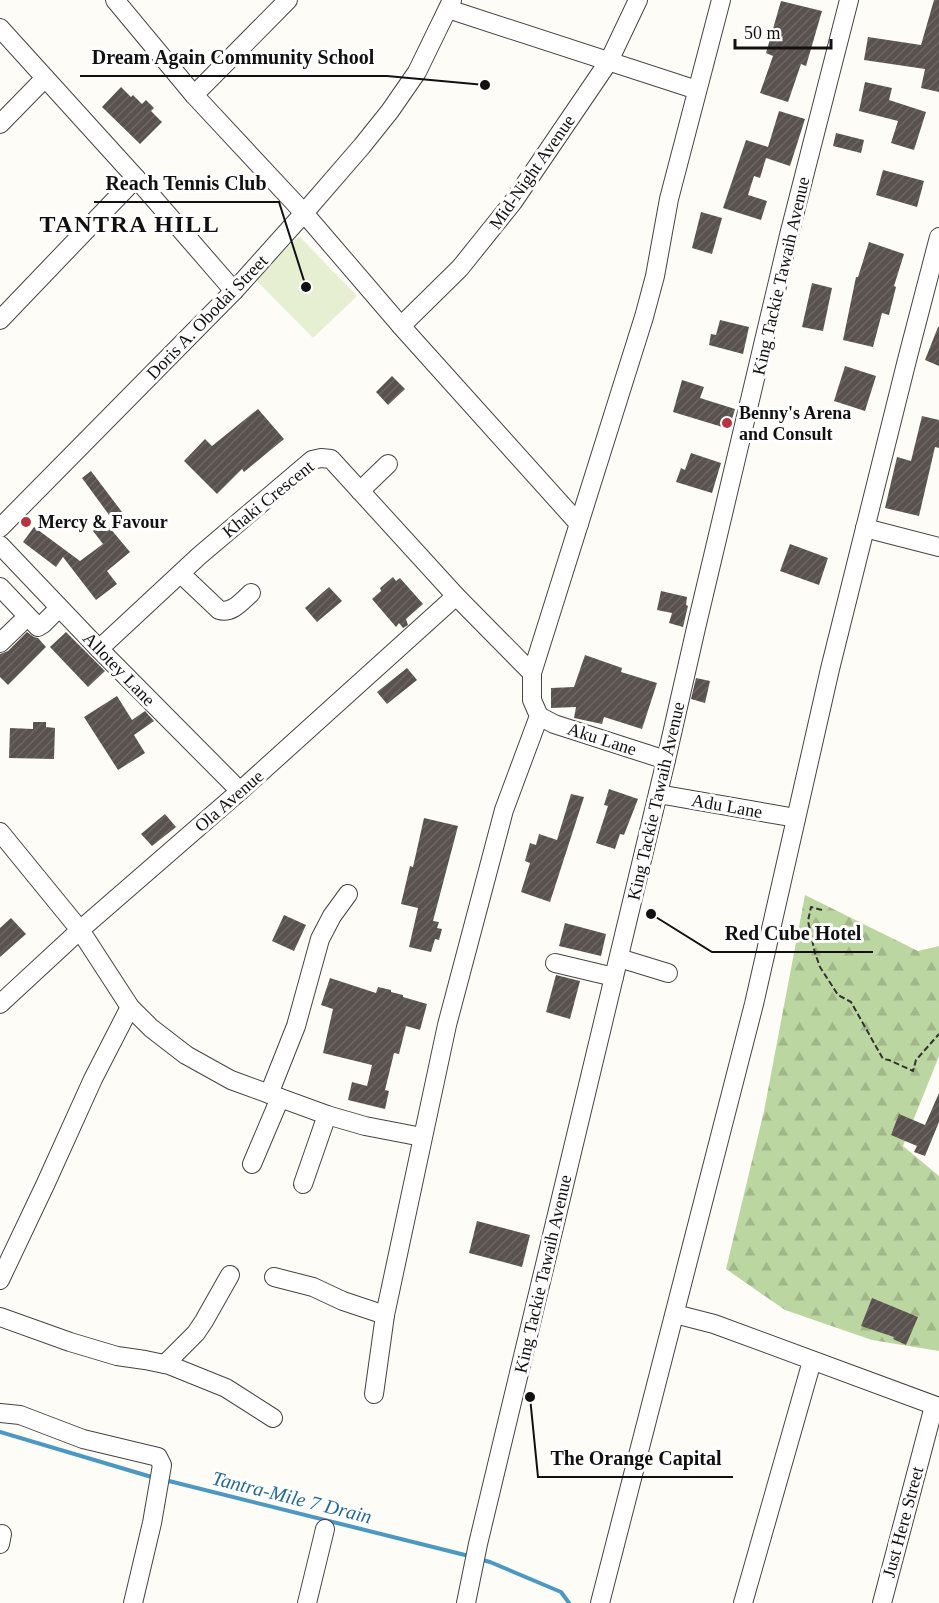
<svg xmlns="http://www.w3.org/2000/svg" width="939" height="1603" font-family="Georgia,serif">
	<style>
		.forest { fill: url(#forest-firs) }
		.pitch { fill: #e6efd2 }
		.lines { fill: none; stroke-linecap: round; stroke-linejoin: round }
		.stream { stroke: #4b98c2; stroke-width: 4 }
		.building { fill: url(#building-hatch) }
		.minor-casing { stroke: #444; stroke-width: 20 }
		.path { stroke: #333; stroke-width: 2; stroke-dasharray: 6 3; stroke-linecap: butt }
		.minor { stroke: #fff; stroke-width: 18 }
		.poi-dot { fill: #b63440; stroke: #fff; stroke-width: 2 }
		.labels { text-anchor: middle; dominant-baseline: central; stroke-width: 6; stroke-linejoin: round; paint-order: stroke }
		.street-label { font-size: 18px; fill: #111; stroke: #fff }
		.poi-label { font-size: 18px; font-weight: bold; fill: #111; stroke: #fff; text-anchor: start }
		.water-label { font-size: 20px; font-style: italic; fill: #236b99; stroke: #fff }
		.district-label { font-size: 24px; font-weight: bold; letter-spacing: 1.5px; fill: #111; stroke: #fff }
		.leader { fill: none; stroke: #111; stroke-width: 2 }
		.callout-dot { fill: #111; stroke: #fff; stroke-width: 2 }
		.callout-label { font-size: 20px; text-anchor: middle; font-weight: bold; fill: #111; stroke: #fff; stroke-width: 6; stroke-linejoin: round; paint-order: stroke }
	</style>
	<defs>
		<pattern id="forest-firs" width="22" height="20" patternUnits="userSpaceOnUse" patternTransform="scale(1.5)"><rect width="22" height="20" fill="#bcd6a1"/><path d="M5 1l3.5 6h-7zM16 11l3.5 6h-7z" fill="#a1b78a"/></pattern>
		<pattern id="building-hatch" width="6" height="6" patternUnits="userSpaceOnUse" patternTransform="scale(1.5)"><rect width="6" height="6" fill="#59524e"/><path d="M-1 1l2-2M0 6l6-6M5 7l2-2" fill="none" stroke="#6c6663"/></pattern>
	</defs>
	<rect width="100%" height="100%" fill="#fefcf6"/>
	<!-- forest -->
	<polygon class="forest" points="805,895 918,951 939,946 939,1056 903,1146 939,1176 939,1351 872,1340 785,1310 726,1269 764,1111"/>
	<!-- pitch -->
	<polygon class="pitch" points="299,236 357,296 313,338 255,279"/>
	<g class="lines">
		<!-- stream -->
		<g class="stream">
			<polyline points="0,1432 155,1478"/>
			<polyline points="165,1480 469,1556"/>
			<polyline points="479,1559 490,1562 561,1592 569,1603"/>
		</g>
	</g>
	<!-- building -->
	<g class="building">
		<polygon points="934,0 939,0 939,92 921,88 925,69 864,60 868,37 921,45"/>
		<polygon points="781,1 822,11 806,66 801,64 788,102 760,93 773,56 766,53"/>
		<polygon points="865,82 892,88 889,100 926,112 914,150 891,143 898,121 859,111"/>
		<polygon points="121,87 131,97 133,95 142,104 146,100 154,108 151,111 162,122 140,144 102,107"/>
		<polygon points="779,111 805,119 790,166 766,158 760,178 754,176 748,195 767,201 761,220 723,208 746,140 768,147"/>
		<polygon points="836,133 864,140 861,153 833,146"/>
		<polygon points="883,170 924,181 917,207 876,195"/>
		<polygon points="701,212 722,218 712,254 692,248"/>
		<polygon points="869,242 904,254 894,286 896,287 889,315 882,313 873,347 843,340 856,277 858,277"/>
		<polygon points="812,283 832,288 823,331 802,327"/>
		<polygon points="720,320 749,327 743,354 709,345 711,334 716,335"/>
		<polygon points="938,327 939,327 939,366 925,360"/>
		<polygon points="845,366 876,376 865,411 834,401"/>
		<polygon points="392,376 405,389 388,405 376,392"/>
		<polygon points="682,380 704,387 700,398 735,409 729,429 673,412"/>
		<polygon points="258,409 284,439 244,472 242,469 217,494 184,461 205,439 212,446"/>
		<polygon points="922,416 939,420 939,448 935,447 919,516 885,508 897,457 911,461"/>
		<polygon points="691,453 721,463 712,493 676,482 681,468 685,470"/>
		<polygon points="91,471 122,512 112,519 82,478"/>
		<polygon points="104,521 130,552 107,571 117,584 96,600 63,557 56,567 23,542 34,527 80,561 103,544 93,531"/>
		<polygon points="790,544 828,558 819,585 780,571"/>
		<polygon points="393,577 396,581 400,578 423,604 406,619 408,625 403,628 399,623 396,627 372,599 381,591 380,588"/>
		<polygon points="329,587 342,601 317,622 305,608"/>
		<polygon points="661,591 687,597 686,605 688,606 683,627 669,623 672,613 657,610"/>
		<polygon points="27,632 34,637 38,638 46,647 8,685 0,677 0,654 8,651"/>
		<polygon points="66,632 105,671 88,687 50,647"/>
		<polygon points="585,655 622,668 621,672 657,683 642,729 604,717 602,724 574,718 576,707 551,708 551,688 574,687"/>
		<polygon points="407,668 417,680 387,704 377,692"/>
		<polygon points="696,678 710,681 705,703 691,699"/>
		<polygon points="117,696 132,720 145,711 154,721 134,735 145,753 118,770 84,717"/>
		<polygon points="33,722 46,722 46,727 55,728 54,759 9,758 10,728 33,729"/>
		<polygon points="609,789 638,799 624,835 620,834 615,849 596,843 608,806 604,805"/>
		<polygon points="571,794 584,797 550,902 521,892 530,863 525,861 530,843 536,845 539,834 557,840"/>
		<polygon points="165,814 176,827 152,846 141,834"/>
		<polygon points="424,818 458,826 433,921 439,922 437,928 442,929 439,940 435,939 431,952 409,947 418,908 401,904 410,866 413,867"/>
		<polygon points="284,915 306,925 294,951 272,941"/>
		<polygon points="11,918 26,934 0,957 0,928"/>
		<polygon points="565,923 606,934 601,956 559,946"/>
		<polygon points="556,975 580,981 570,1019 546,1012"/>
		<polygon points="330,978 376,993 378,987 391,990 391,992 403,995 403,997 427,1004 420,1030 406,1026 399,1054 394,1053 385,1090 389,1091 385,1109 348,1100 352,1082 367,1086 372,1065 323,1053 333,1009 321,1005"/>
		<polygon points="939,1093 939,1122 925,1156 914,1152 917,1146 891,1135 899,1114 925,1125"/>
		<polygon points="477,1221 530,1235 522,1267 469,1253"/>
		<polygon points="872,1298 918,1317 906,1345 893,1339 894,1337 861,1326"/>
	</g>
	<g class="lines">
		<!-- minor casing -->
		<g class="minor-casing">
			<g id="minor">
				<polyline points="115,0 194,95 304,213 401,326 579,524"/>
				<polyline points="448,9 697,90"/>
				<polyline points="0,28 136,178 234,291"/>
				<polyline points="194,95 288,0"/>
				<polyline points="0,124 45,78"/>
				<polyline points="0,320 136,178"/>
				<polyline points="401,326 460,268 513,202 609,61 638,0"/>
				<polyline points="360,491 388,464"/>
				<polyline points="0,528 234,291 304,213 362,146 390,111 417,72 452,0"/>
				<polyline points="865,528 939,547"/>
				<polyline points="0,545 99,649 240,791"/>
				<path d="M181,574L219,610C232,614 242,601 251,593"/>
				<polyline points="0,587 38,627 43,624 59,608"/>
				<polyline points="0,643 27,617"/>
				<polyline points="99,649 199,556 312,460 321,458 331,459 456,596 532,673"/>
				<polyline points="539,716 554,724 666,760"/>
				<polyline points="658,794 796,818"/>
				<polyline points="0,832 80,930 130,1007 151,1028 186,1055 231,1080 327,1115 365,1126 422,1137"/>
				<polyline points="619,958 668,973"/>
				<polyline points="555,963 614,977"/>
				<polyline points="0,1004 80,930 240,791 456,596"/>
				<polyline points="269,1094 296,1026 320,939 332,916 348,894"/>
				<polyline points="252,1164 280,1098"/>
				<polyline points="303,1184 327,1115"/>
				<polyline points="274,1277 313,1287 343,1301 385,1315"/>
				<polyline points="0,1280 46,1183 93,1079 130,1007"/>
				<polyline points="675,1314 714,1324 939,1407"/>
				<polyline points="0,1317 70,1342 117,1356 145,1360 169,1365 226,1388 273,1418"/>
				<polyline points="165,1364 196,1333 204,1321 230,1275"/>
				<polyline points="374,1394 385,1315 447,1025 504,810 539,716 532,700 532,673 644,317 655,276 669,199 721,0"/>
				<polyline points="0,1413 20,1415 83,1439 158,1457 162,1465 152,1523 133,1603"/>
				<polyline points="0,1544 2,1534"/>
				<polyline points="307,1603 325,1529"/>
				<polyline points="466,1603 478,1544 666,760 696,628 789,235 849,0"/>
				<polyline points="600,1603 754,1004 830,669 907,360 939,237"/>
				<polyline points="743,1603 812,1361"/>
				<polyline points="882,1603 934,1406"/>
			</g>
		</g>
		<!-- path -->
		<polyline class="path" points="822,910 811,907 808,921 815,953 820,967 838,995 851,1002 883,1059 889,1060 913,1071 916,1060 939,1034"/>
		<!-- minor -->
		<use href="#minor" class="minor"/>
	</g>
	<!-- markers -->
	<g class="poi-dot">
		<circle cx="727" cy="423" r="6"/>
		<circle cx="26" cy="522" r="6"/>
	</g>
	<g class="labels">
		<!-- street labels -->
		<g class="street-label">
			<text transform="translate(532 172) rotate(-55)">Mid-Night Avenue</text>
			<text transform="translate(781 276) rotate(-77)">King Tackie Tawaih Avenue</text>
			<text transform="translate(207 317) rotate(-46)">Doris A. Obodai Street</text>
			<text transform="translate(268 499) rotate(-39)">Khaki Crescent</text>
			<text transform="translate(119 669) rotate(46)">Allotey Lane</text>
			<text transform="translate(602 739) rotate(18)">Aku Lane</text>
			<text transform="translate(229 801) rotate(-41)">Ola Avenue</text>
			<text transform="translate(656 801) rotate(-77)">King Tackie Tawaih Avenue</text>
			<text transform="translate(727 806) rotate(10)">Adu Lane</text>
			<text transform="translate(543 1274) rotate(-77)">King Tackie Tawaih Avenue</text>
			<text transform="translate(903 1522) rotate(-75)">Just Here Street</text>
		</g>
		<!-- poi labels -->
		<g class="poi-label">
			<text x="739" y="413">Benny's Arena<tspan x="739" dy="21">and Consult</tspan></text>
			<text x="38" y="522">Mercy &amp; Favour</text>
		</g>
		<!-- water labels -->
		<g class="water-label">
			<text transform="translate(292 1497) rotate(14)">Tantra-Mile 7 Drain</text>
		</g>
		<!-- district labels -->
		<g class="district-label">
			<text x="130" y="224">TANTRA HILL</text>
		</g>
	</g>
	<!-- callouts -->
	<path class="leader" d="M485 85L387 76H80M306 287L279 202H94M651 914L712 952H873M530 1397L538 1477H733"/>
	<g class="callout-dot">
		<circle cx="485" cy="85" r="6"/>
		<circle cx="306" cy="287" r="6"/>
		<circle cx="651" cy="914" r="6"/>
		<circle cx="530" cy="1397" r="6"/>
	</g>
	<g class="callout-label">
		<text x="233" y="64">Dream Again Community School</text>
		<text x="186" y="190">Reach Tennis Club</text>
		<text x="793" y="940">Red Cube Hotel</text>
		<text x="636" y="1465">The Orange Capital</text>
	</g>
	<!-- scale -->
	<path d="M735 39v9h96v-9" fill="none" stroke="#111111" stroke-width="3"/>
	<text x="744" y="39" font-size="18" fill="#111111" stroke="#ffffff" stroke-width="4.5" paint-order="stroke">50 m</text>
</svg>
